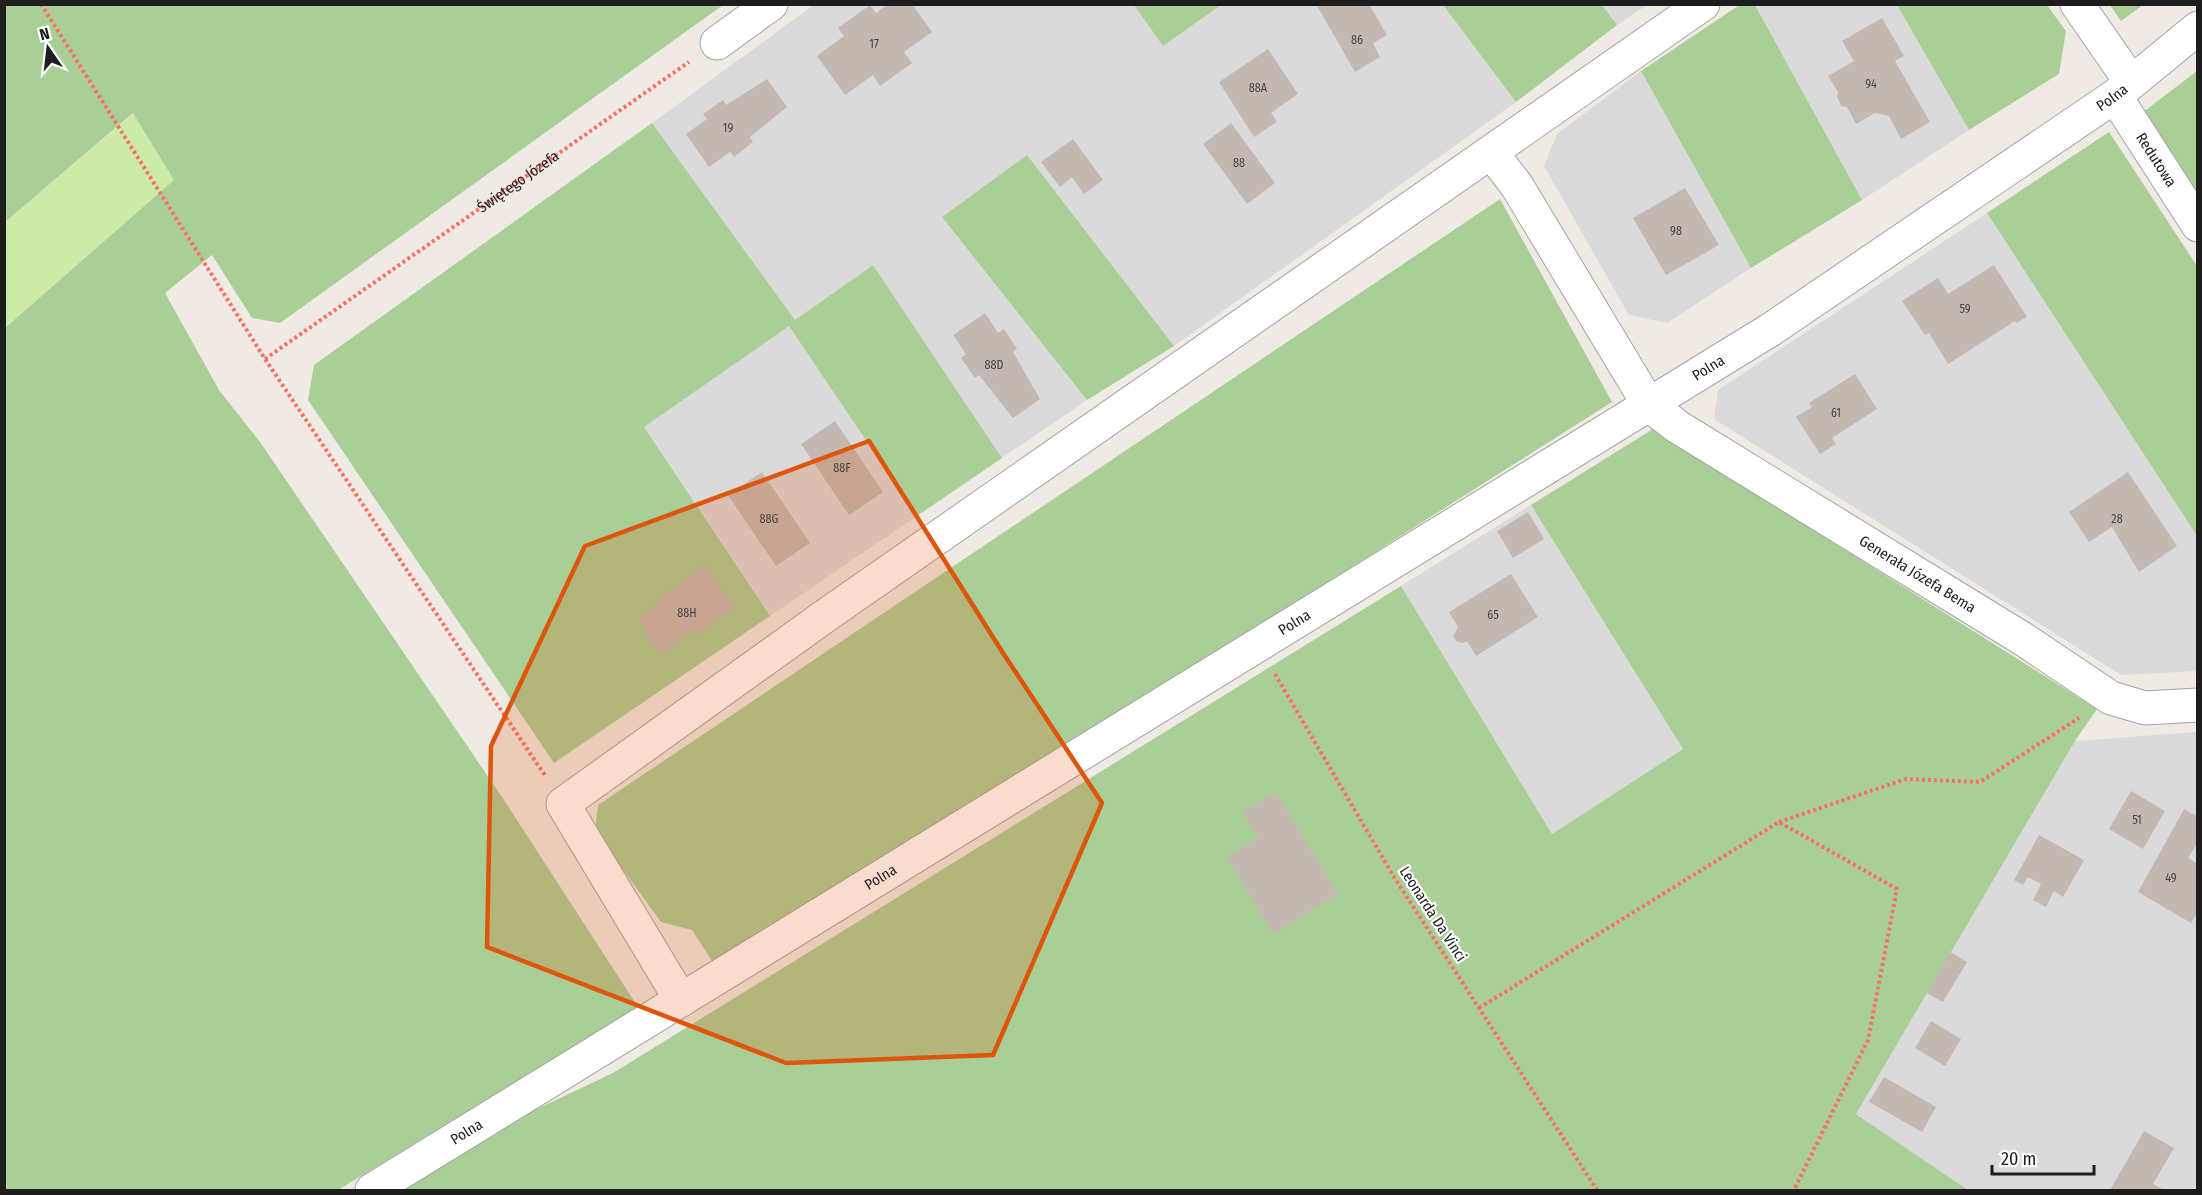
<svg xmlns="http://www.w3.org/2000/svg" width="2202" height="1195" font-family="'Fira Sans Condensed',sans-serif">
	<style>
		.residential { fill: #dbdada }
		.grass { fill: #cbeba7 }
		.forest { fill: #a9cf96 }
		.building { fill: #c3b9b2 }
		.lines { fill: none; stroke-linecap: round; stroke-linejoin: round }
		.minor-casing { stroke: #a4a4a4; stroke-width: 35 }
		.path { stroke: #fd6f65; stroke-width: 4; stroke-dasharray: 3 3; stroke-linecap: butt }
		.minor { stroke: #fff; stroke-width: 33 }
		.marked { fill: #de560d; fill-opacity: 0.2; stroke: #de560d; stroke-width: 4.5; stroke-linejoin: round }
		.labels { text-anchor: middle; dominant-baseline: central; stroke-width: 4.5; stroke-linejoin: round; paint-order: stroke }
		.number-label { font-size: 12px; fill: #464442 }
		.street-label { font-size: 15px; fill: #1d1d1d; stroke: #fff }
	</style>
	<rect width="100%" height="100%" fill="#efeae3"/>
	<!-- residential -->
	<g class="residential">
		<polygon points="815,4 1134,5 1163,46 1221,5 1443,5 1516,102 1174,346 1026,156 942,217 1087,400 1002,458 873,265 795,320 652,123"/>
		<polygon points="1602,5 1647,5 1617,25"/>
		<polygon points="1755,5 1897,5 1969,130 1862,200"/>
		<polygon points="1641,71 1751,268 1667,323 1629,315 1544,166 1557,134"/>
		<polygon points="1987,213 2197,536 2197,671 2121,675 1714,419 1718,390"/>
		<polygon points="789,325 917,516 770,616 643,427"/>
		<polygon points="1531,505 1683,749 1552,834 1401,586"/>
		<polygon points="2197,732 2197,1190 1968,1190 1856,1114 2075,741"/>
	</g>
	<!-- grass -->
	<polygon class="grass" points="134,113 174,180 5,328 5,222"/>
	<!-- forest -->
	<g class="forest">
		<polygon points="1741,4 1755,5 1862,200 1751,268 1641,71"/>
		<polygon points="4,5 723,5 280,323 252,318 212,255 165,293 219,390 260,442 502,797 638,1007 338,1190 5,1190 5,328 174,180 133,113 5,222"/>
		<polygon points="1134,5 1221,5 1163,46"/>
		<polygon points="1443,5 1602,5 1617,25 1516,102"/>
		<polygon points="1897,5 2047,5 2066,31 2059,74 1969,130"/>
		<polygon points="2110,5 2143,5 2121,21"/>
		<polygon points="2197,71 2197,195 2142,113"/>
		<polygon points="652,123 795,320 873,265 1002,458 917,516 789,326 644,427 770,616 554,763 308,400 314,365"/>
		<polygon points="2109,132 2197,266 2197,536 1987,213"/>
		<polygon points="1027,155 1174,346 1087,400 942,217"/>
		<polygon points="1500,199 1612,402 1164,686 712,961 692,930 661,922 595,831 598,805"/>
		<polygon points="1653,429 2097,709 2075,741 1856,1114 1968,1190 400,1190 503,1125 613,1073 1401,586 1552,834 1683,749 1531,505"/>
	</g>
	<!-- building -->
	<g class="building">
		<polygon points="888,4 912,4 932,32 904,52 912,63 880,86 873,75 845,95 817,56 844,36 838,28 870,5 876,13"/>
		<polygon points="1316,4 1369,4 1387,35 1373,43 1380,57 1355,72"/>
		<polygon points="1882,18 1904,56 1895,61 1930,122 1901,139 1889,116 1875,113 1856,124 1847,107 1841,106 1837,97 1838,92 1828,76 1854,61 1842,41"/>
		<polygon points="1268,49 1298,94 1271,113 1277,122 1254,137 1219,82"/>
		<polygon points="767,79 787,107 750,137 753,142 734,157 730,152 709,167 686,134 707,119 703,114 723,100 726,105"/>
		<polygon points="1231,123 1275,183 1247,204 1203,144"/>
		<polygon points="1073,139 1103,180 1084,194 1072,177 1060,187 1041,162"/>
		<polygon points="1685,188 1719,245 1666,275 1633,218"/>
		<polygon points="1994,265 2027,317 2016,323 2015,321 1948,364 1929,333 1925,335 1902,301 1938,278 1948,294"/>
		<polygon points="985,313 998,333 1004,329 1017,349 1013,352 1040,399 1013,418 979,375 975,378 961,358 966,354 953,335"/>
		<polygon points="1855,374 1877,409 1832,438 1836,444 1820,454 1796,417 1812,407 1809,403"/>
		<polygon points="835,421 883,492 849,515 801,444"/>
		<polygon points="762,472 810,543 776,566 728,495"/>
		<polygon points="2128,472 2177,546 2139,572 2112,527 2089,542 2069,512"/>
		<polygon points="1528,512 1544,539 1513,558 1497,531"/>
		<polygon points="705,565 735,607 696,635 693,631 661,655 644,631 646,629 639,618 660,603 657,600"/>
		<polygon points="1511,574 1538,617 1476,656 1467,641 1463,643 1457,642 1453,636 1458,627 1449,612"/>
		<polygon points="2131,791 2165,811 2143,849 2109,829"/>
		<polygon points="1276,792 1338,894 1273,934 1227,857 1258,838 1242,812"/>
		<polygon points="2184,809 2198,817 2198,842 2188,858 2198,864 2198,912 2191,923 2138,892"/>
		<polygon points="2039,835 2084,860 2063,897 2054,891 2046,907 2033,900 2041,884 2028,877 2023,885 2014,880"/>
		<polygon points="1950,952 1967,962 1943,1002 1927,993"/>
		<polygon points="1931,1021 1961,1039 1945,1066 1915,1048"/>
		<polygon points="1884,1077 1936,1107 1922,1132 1869,1102"/>
		<polygon points="2144,1131 2174,1148 2153,1184 2164,1190 2110,1190"/>
	</g>
	<g class="lines">
		<!-- minor casing -->
		<g class="minor-casing">
			<g id="minor">
				<polyline points="2077,4 2131,82"/>
				<polyline points="717,43 771,4"/>
				<path id="s2" d="M2115,96L2198,225"/>
				<path id="s3" d="M1491,152L1517,186L1649,405L1678,427L2023,639L2111,698L2145,708L2198,705"/>
				<polyline points="681,1000 563,804 825,616 1703,4"/>
				<path id="s4" d="M372,1190L1770,330L2115,96L2198,28"/>
			</g>
		</g>
		<!-- path -->
		<g class="path">
			<polyline points="41,4 265,359 546,777"/>
			<path id="s1" d="M265,359L689,62"/>
			<polyline points="1275,674 1394,877 1597,1190"/>
			<polyline points="1779,822 1906,779 1980,782 2079,718"/>
			<polyline points="1479,1008 1779,822 1897,889 1868,1040 1794,1190"/>
		</g>
		<!-- minor -->
		<use href="#minor" class="minor"/>
	</g>
	<!-- marked area -->
	<path class="marked" d="M869,441L1003,653L1102,803L993,1055L786,1063L487,947L491,746L585,546Z"/>
	<g class="labels">
		<!-- number labels -->
		<g class="number-label">
			<text x="1357" y="40">86</text>
			<text x="874" y="44">17</text>
			<text x="1871" y="84">94</text>
			<text x="1258" y="88">88A</text>
			<text x="728" y="128">19</text>
			<text x="1239" y="163">88</text>
			<text x="1676" y="231">98</text>
			<text x="1965" y="309">59</text>
			<text x="994" y="365">88D</text>
			<text x="1836" y="413">61</text>
			<text x="842" y="468">88F</text>
			<text x="769" y="519">88G</text>
			<text x="2117" y="519">28</text>
			<text x="687" y="613">88H</text>
			<text x="1493" y="615">65</text>
			<text x="2137" y="820">51</text>
			<text x="2171" y="878">49</text>
		</g>
		<!-- street labels -->
		<g class="street-label">
			<text stroke="none"><textPath href="#s4" startOffset="2055">Polna</textPath></text>
			<text stroke="none"><textPath href="#s2" startOffset="76">Redutowa</textPath></text>
			<text stroke="none"><textPath href="#s1" startOffset="309">Świętego Józefa</textPath></text>
			<text stroke="none"><textPath href="#s4" startOffset="1569">Polna</textPath></text>
			<text stroke="none"><textPath href="#s3" startOffset="616">Generała Józefa Bema</textPath></text>
			<text stroke="none"><textPath href="#s4" startOffset="1083">Polna</textPath></text>
			<text stroke="none"><textPath href="#s4" startOffset="597">Polna</textPath></text>
			<text transform="translate(1433 914) rotate(57)">Leonarda Da Vinci</text>
			<text stroke="none"><textPath href="#s4" startOffset="111">Polna</textPath></text>
		</g>
	</g>
	<!-- border -->
	<rect width="2202" height="1195" fill="none" stroke="#1d1d1d" stroke-width="12"/>
	<!-- north arrow -->
	<g transform="translate(48 48) rotate(346)" stroke="#ffffff" stroke-width="4.5" paint-order="stroke">
	<path d="M0-4.5L10 22L0 15L-10 22Z" fill="#1d1d1d"/>
	<text y="-9" font-size="16" font-weight="bold" text-anchor="middle" fill="#1d1d1d">N</text>
	</g>
	<!-- scale -->
	<path d="M1992 1165v9h102v-9" fill="none" stroke="#1d1d1d" stroke-width="3"/>
	<text x="2001" y="1165" font-size="18" fill="#1d1d1d" stroke="#ffffff" stroke-width="4.5" paint-order="stroke">20 m</text>
</svg>
